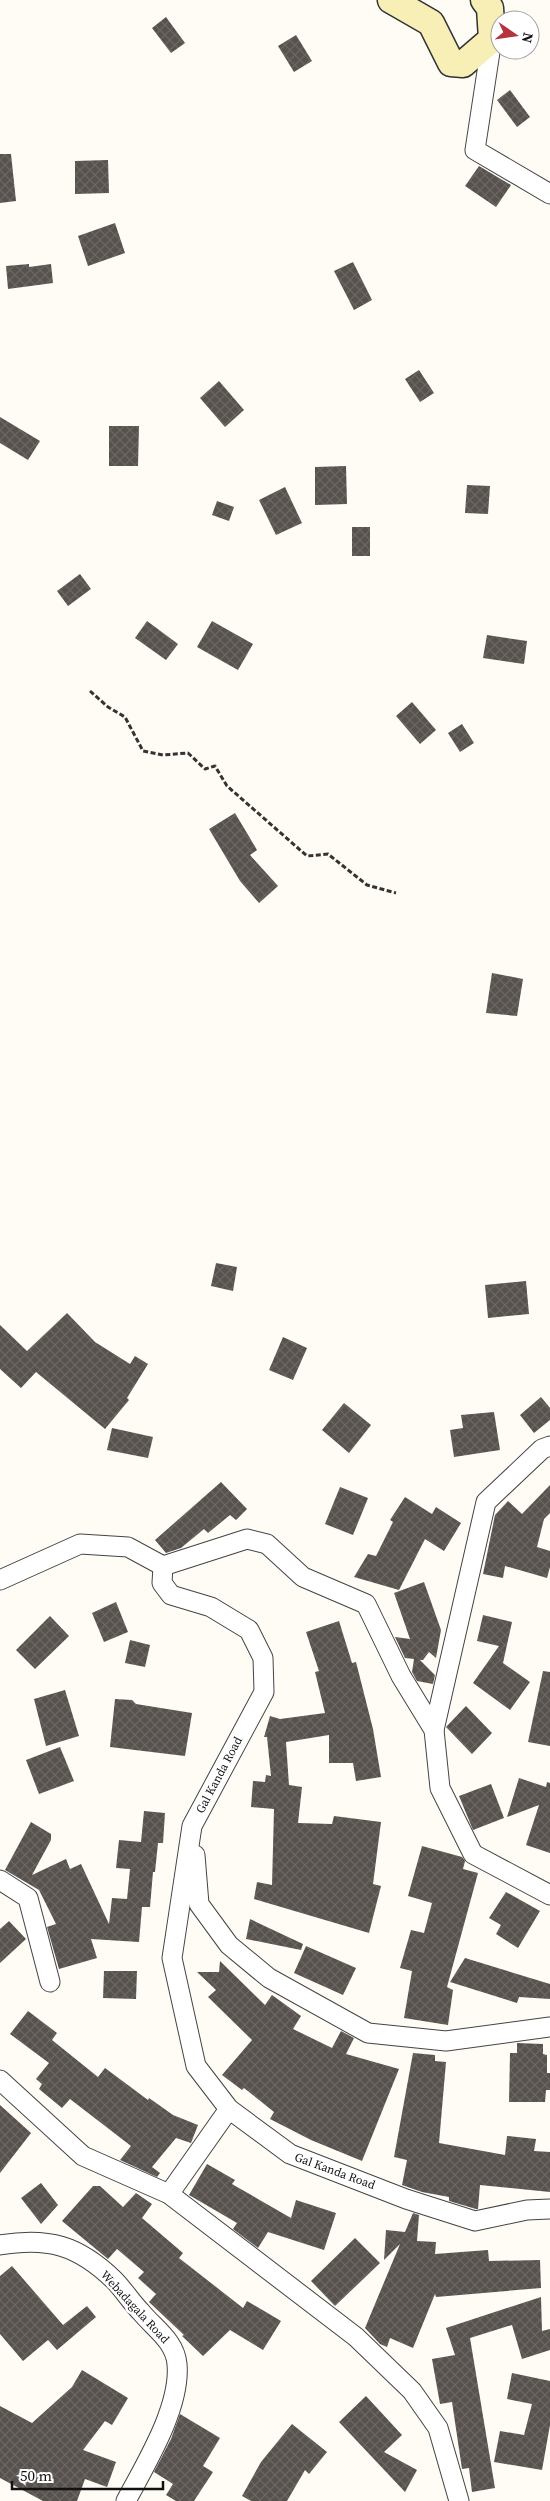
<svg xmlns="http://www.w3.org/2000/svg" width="550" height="2501" font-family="'Source Serif 4',serif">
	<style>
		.building { fill: url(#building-cross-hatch) }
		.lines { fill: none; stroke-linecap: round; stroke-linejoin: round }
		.street-casing { stroke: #444; stroke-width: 21 }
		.secondary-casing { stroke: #333; stroke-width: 29 }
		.path { stroke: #333; stroke-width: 3; stroke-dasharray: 5 2.5; stroke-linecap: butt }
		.street { stroke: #fff; stroke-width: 19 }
		.secondary { stroke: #f8efb6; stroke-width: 26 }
		.labels { text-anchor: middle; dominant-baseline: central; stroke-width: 5; stroke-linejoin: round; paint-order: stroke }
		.street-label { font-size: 12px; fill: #111; stroke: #fff }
	</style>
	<defs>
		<pattern id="building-cross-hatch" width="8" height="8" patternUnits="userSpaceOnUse" patternTransform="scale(1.25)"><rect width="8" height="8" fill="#58524e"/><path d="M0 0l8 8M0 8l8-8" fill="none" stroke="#6b6663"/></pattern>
	</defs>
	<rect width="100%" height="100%" fill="#fefcf5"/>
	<!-- building -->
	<g class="building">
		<polygon points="166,17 185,43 171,53 152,28"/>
		<polygon points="296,35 312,61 294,72 278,46"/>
		<polygon points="510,90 530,117 517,127 497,100"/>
		<polygon points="0,154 11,154 16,201 0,203"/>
		<polygon points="108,160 109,193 75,194 75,161"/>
		<polygon points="479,166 511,185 496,207 465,186"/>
		<polygon points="115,223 125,253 88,266 78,236"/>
		<polygon points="353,262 372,300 354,310 334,271"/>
		<polygon points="29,264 29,267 51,264 53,283 8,289 6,266"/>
		<polygon points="419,370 434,393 420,402 405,379"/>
		<polygon points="219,381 244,410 225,427 200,398"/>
		<polygon points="0,417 40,441 28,460 0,443"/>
		<polygon points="109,426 139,426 138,466 109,466"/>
		<polygon points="346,466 347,504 315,505 315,467"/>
		<polygon points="467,485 490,486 488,514 465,513"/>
		<polygon points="285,487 302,523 276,535 259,500"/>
		<polygon points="217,501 234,507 229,521 212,515"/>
		<rect x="352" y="527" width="18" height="29"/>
		<polygon points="80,574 91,589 68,606 57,591"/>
		<polygon points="147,621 178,644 166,660 135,638"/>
		<polygon points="212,621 253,644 238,670 197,647"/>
		<polygon points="487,635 527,641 524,664 483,658"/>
		<polygon points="412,702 436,730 420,744 396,716"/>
		<polygon points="462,724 474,743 460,752 448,733"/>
		<polygon points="235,813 257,850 250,855 278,886 259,903 240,881 209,829"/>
		<polygon points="492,973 523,979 517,1016 486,1013"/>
		<polygon points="216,1263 237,1267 233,1291 211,1286"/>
		<polygon points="526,1281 529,1314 488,1318 485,1285"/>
		<polygon points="67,1313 95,1342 130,1364 135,1356 148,1364 127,1398 129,1400 105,1429 36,1372 21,1388 0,1369 0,1325 27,1351"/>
		<polygon points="283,1337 307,1348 293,1380 269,1370"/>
		<polygon points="541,1397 550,1408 550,1420 534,1433 520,1415"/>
		<polygon points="344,1403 371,1425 349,1453 322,1430"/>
		<polygon points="494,1412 500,1450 454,1457 450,1430 463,1428 461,1415"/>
		<polygon points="112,1428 153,1437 148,1458 107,1450"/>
		<polygon points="221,1482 247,1509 236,1520 230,1515 208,1533 204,1529 181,1548 166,1553 155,1540"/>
		<polygon points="550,1485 550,1513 544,1519 537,1547 550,1551 550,1567 547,1578 505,1566 503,1578 483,1574 495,1515 508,1501 522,1514"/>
		<polygon points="340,1487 368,1498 353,1535 325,1524"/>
		<polygon points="405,1497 432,1514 436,1507 461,1523 444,1551 425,1539 399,1590 354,1577 368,1554 376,1556 393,1522 390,1520"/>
		<polygon points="424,1582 441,1630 436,1658 429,1652 423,1660 420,1660 435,1675 433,1684 417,1681 412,1672 414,1659 405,1658 395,1637 410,1639 394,1593"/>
		<polygon points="116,1602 128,1632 104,1642 92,1613"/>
		<polygon points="483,1615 512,1622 503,1663 530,1682 510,1710 473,1683 499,1646 477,1641"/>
		<polygon points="50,1616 69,1636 35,1669 16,1650"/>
		<polygon points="339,1621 352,1663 356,1662 373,1729 381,1777 356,1781 353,1763 329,1763 329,1735 286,1742 289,1785 302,1787 298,1823 332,1824 334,1816 381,1822 373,1884 381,1886 369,1933 254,1899 257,1882 272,1885 274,1809 251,1807 253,1781 265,1782 266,1775 271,1776 267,1737 264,1737 270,1716 280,1719 325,1713 315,1672 319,1671 306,1632"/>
		<polygon points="130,1640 150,1645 145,1667 125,1663"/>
		<polygon points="543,1671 550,1672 550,1746 528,1742"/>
		<polygon points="65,1690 79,1736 46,1746 34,1699"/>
		<polygon points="115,1699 132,1700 136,1704 192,1713 185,1756 110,1747"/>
		<polygon points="466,1706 492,1733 472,1754 446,1727"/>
		<polygon points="60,1747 74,1781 39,1794 26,1760"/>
		<polygon points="519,1778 546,1787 547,1782 550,1783 550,1853 526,1845 539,1805 507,1817"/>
		<polygon points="491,1784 504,1818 473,1830 459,1796"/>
		<polygon points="144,1811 165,1813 163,1843 158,1843 155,1872 153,1872 150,1907 142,1907 139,1942 91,1939 97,1958 59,1969 47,1927 56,1924 39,1890 5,1870 31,1822 51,1834 51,1840 32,1875 66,1859 70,1869 81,1864 109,1924 112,1898 127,1899 130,1869 116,1868 119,1840 141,1842"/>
		<polygon points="422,1846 462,1857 465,1861 463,1869 478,1873 447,1987 453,1990 448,2025 404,2018 412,1971 400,1968 411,1930 424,1933 432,1903 408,1896"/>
		<polygon points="506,1892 540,1911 518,1948 496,1934 501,1925 489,1918"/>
		<polygon points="250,1919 303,1944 301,1950 246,1939"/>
		<polygon points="9,1921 26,1939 0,1963 0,1929"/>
		<polygon points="306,1946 356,1968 343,1995 294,1973"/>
		<polygon points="465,1958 550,1984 550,1999 519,1997 517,2003 450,1982"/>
		<polygon points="220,1961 265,2005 272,1995 301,2016 293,2029 332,2048 341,2031 354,2038 346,2054 399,2069 362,2161 311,2140 270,2119 274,2112 244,2088 242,2090 222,2075 252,2040 208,1997 216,1990 197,1972 219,1972"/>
		<polygon points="104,1971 137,1971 136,1999 103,1998"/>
		<polygon points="28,2011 57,2033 52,2040 98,2077 105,2068 148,2100 149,2098 173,2115 198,2125 191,2143 176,2138 152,2167 160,2173 157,2177 120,2160 131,2146 70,2099 62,2108 39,2089 42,2084 36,2079 49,2063 10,2034"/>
		<polygon points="517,2043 543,2044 543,2054 547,2055 547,2073 550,2073 550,2090 546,2090 545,2102 509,2102 510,2053 517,2053"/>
		<polygon points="413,2053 435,2055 435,2061 446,2062 439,2143 505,2155 507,2136 536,2139 534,2151 550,2152 550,2192 480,2185 478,2209 476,2209 449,2201 449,2197 422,2192 402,2185 407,2160 394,2157"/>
		<polygon points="0,2105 31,2133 0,2173"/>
		<polygon points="207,2164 235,2180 232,2184 291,2218 296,2200 336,2213 324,2250 268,2232 258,2248 233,2229 237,2223 189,2195"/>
		<polygon points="41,2183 58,2205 41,2224 21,2198"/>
		<polygon points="93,2186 100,2186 123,2207 136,2193 152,2204 142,2218 183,2253 179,2258 243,2308 247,2301 281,2321 263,2350 230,2330 203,2356 182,2336 184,2335 149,2302 156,2294 138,2278 144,2272 117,2249 108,2259 62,2221"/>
		<polygon points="413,2213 419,2215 417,2241 436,2242 435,2254 488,2250 489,2261 540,2260 541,2288 436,2297 435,2294 413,2348 390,2338 387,2347 380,2344 365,2328 400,2244 384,2260 386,2230 405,2232"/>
		<polygon points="355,2238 380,2263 335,2306 311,2281"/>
		<polygon points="12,2266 63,2325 87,2306 96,2317 57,2350 48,2340 23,2361 0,2334 0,2276"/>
		<polygon points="541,2297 542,2331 550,2329 550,2350 522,2359 512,2325 470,2338 495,2488 472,2492 469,2468 462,2469 452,2402 440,2404 432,2359 455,2355 446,2328"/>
		<polygon points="82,2370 128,2398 112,2425 105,2421 83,2450 116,2462 107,2487 85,2479 77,2501 43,2501 0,2478 0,2406 32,2423 72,2387"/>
		<polygon points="512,2373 550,2381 550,2425 542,2470 494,2462 500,2431 524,2435 532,2404 507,2399"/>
		<polygon points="366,2396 402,2435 384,2452 417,2470 405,2492 339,2422"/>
		<polygon points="180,2414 220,2438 203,2466 213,2472 194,2501 176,2501 166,2495 173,2484 154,2472 171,2439"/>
		<polygon points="292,2424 327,2452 309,2474 305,2470 287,2501 251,2501 242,2496 261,2462"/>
	</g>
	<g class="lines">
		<!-- street casing -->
		<g class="street-casing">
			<g id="street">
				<polyline points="492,39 475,150 550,194"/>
				<polyline points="0,1580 80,1544 128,1547 163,1566"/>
				<polyline points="434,1730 486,1502 542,1449 550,1446"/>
				<polyline points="195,1855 199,1904 229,1945 269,1978 368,2033 446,2041 550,2027"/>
				<polyline points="0,1880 28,1898 50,1982"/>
				<polyline points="550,1895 473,1854 440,1788 434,1730 401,1676 366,1604 303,1577 267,1544 247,1539 163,1566 162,1583 171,1595 211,1607 249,1630 263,1658 264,1692 192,1826 172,1958 196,2066 229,2109 290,2154 406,2199 475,2221 527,2210 550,2209"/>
				<polyline points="0,2080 83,2156 169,2194 356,2337 412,2391 438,2428 459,2501"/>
				<polyline points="169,2194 229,2109"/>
				<path d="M0,2245C48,2237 78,2245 114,2280C124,2290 131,2302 141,2312C154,2328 175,2341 177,2364C181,2407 146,2463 126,2501"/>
			</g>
		</g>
		<!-- secondary casing -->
		<g class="secondary-casing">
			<polyline id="secondary" points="391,0 431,23 451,63 463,64 492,39 490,8 484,0"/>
		</g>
		<!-- path -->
		<polyline class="path" points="90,691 108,707 125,717 143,751 163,755 188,753 205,769 215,766 227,786 307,856 328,854 367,885 396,893"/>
		<!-- street -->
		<use href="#street" class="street"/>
		<!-- secondary -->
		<use href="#secondary" class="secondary"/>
	</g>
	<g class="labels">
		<!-- street labels -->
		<g class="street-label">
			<text transform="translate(219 1775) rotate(-62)">Gal Kanda Road</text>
			<text transform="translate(335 2171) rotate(20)">Gal Kanda Road</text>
			<text transform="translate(135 2307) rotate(47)">Webadagala Road</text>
		</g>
	</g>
	<!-- north arrow -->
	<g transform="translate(515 35) rotate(103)"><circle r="24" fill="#ffffff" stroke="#a0a0a0"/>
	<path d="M0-4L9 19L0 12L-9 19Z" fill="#b6333d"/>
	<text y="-8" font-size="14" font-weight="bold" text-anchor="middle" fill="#111111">N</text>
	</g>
	<!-- scale -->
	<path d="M12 2481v8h151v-8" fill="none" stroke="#111111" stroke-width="2.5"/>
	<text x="20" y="2481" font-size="15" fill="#111111" stroke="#ffffff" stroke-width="4" paint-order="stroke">50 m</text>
</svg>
